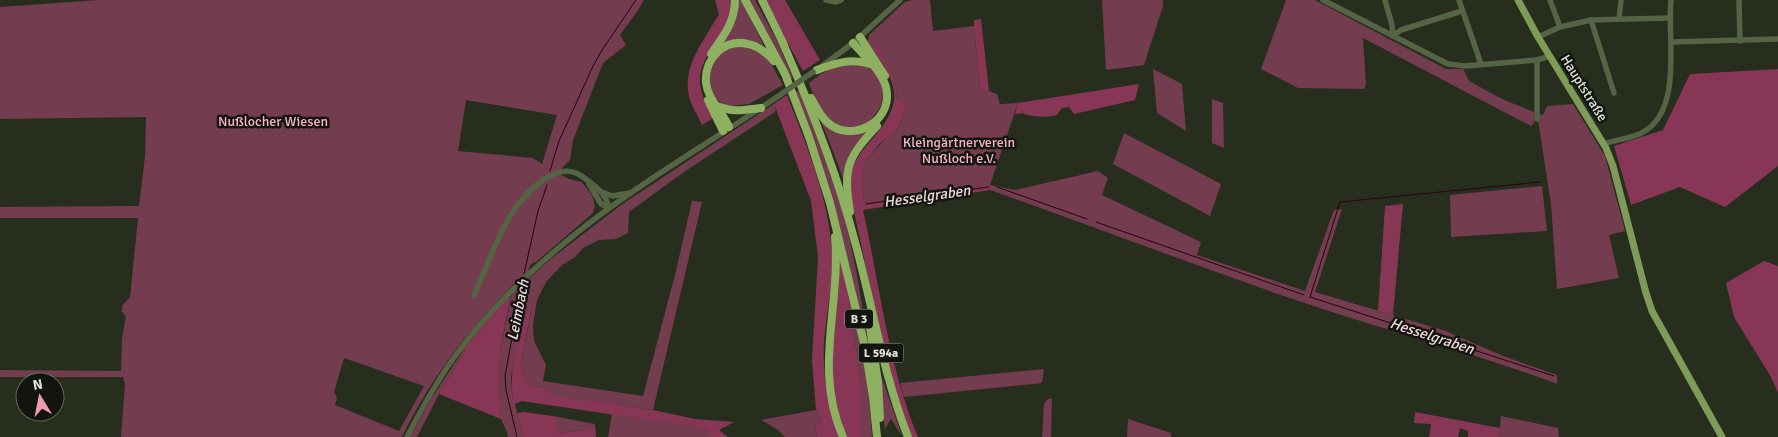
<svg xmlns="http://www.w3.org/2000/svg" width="1778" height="437" font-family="Signika,sans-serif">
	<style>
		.green { fill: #733c4f; fill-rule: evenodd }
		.forest { fill: #873755 }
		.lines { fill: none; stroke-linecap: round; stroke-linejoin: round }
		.stream { stroke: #280212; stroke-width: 1 }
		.minor { stroke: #556444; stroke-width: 5.5 }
		.major { stroke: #7e9b59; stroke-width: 7 }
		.highway { stroke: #8db161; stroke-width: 8 }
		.minor-bridge { stroke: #556444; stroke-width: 5.5 }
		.labels { text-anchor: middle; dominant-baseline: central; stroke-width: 5; stroke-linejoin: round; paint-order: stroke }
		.shield { fill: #12150e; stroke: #a2a79e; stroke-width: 1 }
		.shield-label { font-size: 12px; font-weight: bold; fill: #e0e5db }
		.street-label { font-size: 14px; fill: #e0e5db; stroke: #12150e }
		.park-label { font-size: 14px; fill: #f9b2c8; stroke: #12150e }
		.water-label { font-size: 15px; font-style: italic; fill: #f0d7de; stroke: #12150e }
	</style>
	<rect width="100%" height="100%" fill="#272e1e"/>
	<!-- green -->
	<g class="green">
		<path d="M99,0H644L636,13L620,35L626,45L603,63L573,140L570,160L563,167L559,174L569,179L582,182C589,192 598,199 593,213L536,262C528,263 528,274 527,280L552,258L621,205L774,104L776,106L775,112L684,172L629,212L628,233L616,239L599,240L583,248L575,257L562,265L546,282L537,300L533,325L534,341L546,365L543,381L643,396L675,275L692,201L702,202L653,410L549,394L546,388L534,386L526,381L521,367L531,311L523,310L511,377L512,392L523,437H508L507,432L501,419L499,384L500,351L514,284C469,329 430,379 402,437H121L125,384L123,377H0V370L121,371L122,339L126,316L122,312V306L130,297L138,218H0V207L139,206L145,156L146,117L0,119V7ZM466,100L557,115L542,164L533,158L458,151ZM344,358L424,386L399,431L335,405L337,397L334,392Z"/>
		<path d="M738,0H741L764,46C749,37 737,39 721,45C732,32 738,18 738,0Z"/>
		<polygon points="747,0 755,0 778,43 793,78 789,81"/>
		<path d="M912,0H930L933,31L974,26L980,92L989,91L997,94L1000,104L1018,103L990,185L1015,190L1098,171L1108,178L1102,195L1201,242L1197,255L1305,291L1334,210L1342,209L1315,292L1446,331L1503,356L1557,375V384C1467,350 1372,327 1281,295C1183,261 1087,224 990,190V185L864,203L862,174L865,162L888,135L898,128L907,108L897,101L896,93L897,92L893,74L884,59L880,47L870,45L868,42L869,35L905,2Z"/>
		<polygon points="1102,0 1163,0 1163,6 1144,65 1106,70"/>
		<polygon points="1286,0 1315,0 1446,69 1463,69 1469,81 1500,98 1534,112 1534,123 1531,126 1363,38 1366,84 1364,89 1298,88 1261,69"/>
		<path d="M743,44L766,55L783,85L749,104L731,106L729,108C715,101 705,89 708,73C710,66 717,58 720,52Z"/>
		<path d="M861,64C914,85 861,156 826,118C818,109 813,94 809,83C831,66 833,66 861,64Z"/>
		<polygon points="1153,69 1182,84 1186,131 1157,113"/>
		<path d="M799,90C808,112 818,134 826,157C848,217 859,281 868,344L794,93Z"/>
		<polygon points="1212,99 1223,103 1224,148 1212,143"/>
		<polygon points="1573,104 1605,156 1625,231 1609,235 1619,278 1557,289 1551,204 1537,113 1543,115 1547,106"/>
		<polygon points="821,121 830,128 867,130 849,155 844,182 836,159"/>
		<polygon points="1124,133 1221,184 1210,216 1113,164"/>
		<polygon points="1542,186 1547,231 1451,237 1450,195"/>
		<path d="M847,286C860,336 870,385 872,437H861V383Z"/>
		<polygon points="464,349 465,351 439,394 417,437 410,437 431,399"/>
		<polygon points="879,369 902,436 891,419 885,429"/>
		<polygon points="1044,369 1042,383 904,397 900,383"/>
		<polygon points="1052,398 1051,437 1042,437 1044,404 1048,399"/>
		<polygon points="816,410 822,422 815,425 817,437 785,437 778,430 761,420"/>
		<polygon points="612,414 710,429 709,437 608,437"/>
		<polygon points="1501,416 1558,428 1559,437 1499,437"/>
		<polygon points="559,417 595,424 584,430 556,433 556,426"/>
		<polygon points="1128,419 1171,433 1171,437 1127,437"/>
	</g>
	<!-- forest -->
	<g class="forest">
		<path d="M715,0H732C732,5 732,11 731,15C724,36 698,59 700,82C701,95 707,106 713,118L702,125C698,116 691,106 689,96C682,66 705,39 719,14Z"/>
		<polygon points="764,0 785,0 820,60 803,71"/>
		<polygon points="981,19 989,91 980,92 974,26 974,20"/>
		<path d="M870,45L880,47L884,59L893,74L897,92L896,93L897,100H899L907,108L898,128L881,142L865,162L862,174L864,203L990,185V190L863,210C880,286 888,365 918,437H910C884,360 869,281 852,202C851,190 849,179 852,167C854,163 858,158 860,154C873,136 897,116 894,92C892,75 880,60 870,45Z"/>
		<polygon points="1778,69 1778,166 1725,207 1680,187 1631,205 1614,146 1663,130 1690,74"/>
		<path d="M1139,84L1135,100L1074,114L1069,107L1062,108L1057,115C1045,118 1036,117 1024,114L1023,113L1015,114L1018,103Z"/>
		<path d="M787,95C807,147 830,200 832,256C833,286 826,314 824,344C822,376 829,407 839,437H817L815,425L822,422L816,410L812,360L818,257L811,201L774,104Z"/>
		<polygon points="1403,204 1393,315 1378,311 1385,206"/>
		<path d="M839,249L847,286L861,383V437H847C831,404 829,364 832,328C833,317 836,306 838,295C840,279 839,264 839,249Z"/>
		<polygon points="1764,261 1778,266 1778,393 1771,377 1734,317 1726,283"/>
		<polygon points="511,295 500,351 499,384 501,419 439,394 465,351 464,349 493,313"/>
		<path d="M523,310H531L521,367L526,381L534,386L546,388L550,394L653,410L695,419L734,422L719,430L728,437H709V429L522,401L514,404C508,372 517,341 523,310Z"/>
		<polygon points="524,412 559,417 556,426 557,433 584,430 595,424 596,437 523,437 517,413"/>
		<polygon points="1415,412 1500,428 1499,437 1468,437 1468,431 1460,428 1458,437 1429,437 1431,424 1414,423"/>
	</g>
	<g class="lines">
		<!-- stream -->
		<g class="stream">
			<polyline points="550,171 559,141 593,66 602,50 636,0"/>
			<polyline points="997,187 1087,219"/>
			<polyline points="866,204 989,187"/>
			<polyline points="1096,222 1304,295"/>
			<polyline points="524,274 538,211 547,185"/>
			<polyline points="1310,297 1340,202 1540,182"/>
			<polyline points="1310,297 1554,376"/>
			<polyline points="517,437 506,390 505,376 522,283"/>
		</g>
		<!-- minor -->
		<g class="minor">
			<polyline points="826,0 836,2 841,0"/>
			<polyline points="1323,0 1448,64 1465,66 1537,60 1550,56"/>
			<polyline points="1385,0 1392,25 1393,36"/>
			<polyline points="1459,0 1481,64"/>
			<polyline points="1550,0 1560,27"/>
			<polyline points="1739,0 1740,41"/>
			<polyline points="1619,19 1621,0"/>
			<polyline points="1591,20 1614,93"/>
			<polyline points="1393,36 1401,30 1462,11"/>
			<polyline points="1538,37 1560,27 1591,20 1669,18"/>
			<polyline points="1671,42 1778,39"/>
			<polyline points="822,66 853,43 900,0"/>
			<polyline points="1537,119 1537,60"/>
			<path d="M1604,144C1617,139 1633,139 1645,131C1683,107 1667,37 1671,0"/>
			<polyline points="589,184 601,204 609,208"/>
			<polyline points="602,192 612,196 629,193"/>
			<path d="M474,295C494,252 507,200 550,176C561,170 572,169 583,177C594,185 606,193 609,208"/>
			<path d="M407,437C421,410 435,384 453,359C495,300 551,251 608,209C664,168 723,134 780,95"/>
		</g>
		<!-- major -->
		<polyline class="major" points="1518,0 1538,37 1606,148 1613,166 1646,293 1652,311 1722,437"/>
		<!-- highway -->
		<g class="highway">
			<polyline points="745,0 785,74 809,137 830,203 865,347 873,397 877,437"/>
			<polyline points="762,0 784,45"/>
			<polyline points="860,37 885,76"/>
			<path d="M782,41C811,107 837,173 855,242C873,307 883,374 908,437"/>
			<path d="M711,54C723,37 735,22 735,0"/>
			<path d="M817,70C835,63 851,58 870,64"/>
			<path d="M811,98C817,108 822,120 832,126C858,142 894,118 886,87C881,70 864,56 853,43"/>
			<polyline points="708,100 723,131"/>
			<path d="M717,106C735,113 743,110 761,108"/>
			<path d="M729,127C723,112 708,100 706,83C704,59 724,38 748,44C759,46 767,53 774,61"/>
			<path d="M850,212C843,168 847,158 877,126"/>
			<path d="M835,237C841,307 813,369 843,437"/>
			<polyline points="870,327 878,382 880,418"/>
		</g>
		<!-- minor-bridge -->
		<polyline class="minor-bridge" points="780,95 813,72"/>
	</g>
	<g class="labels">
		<!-- shield labels -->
		<g class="shield">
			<rect x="845" y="309.5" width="28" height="19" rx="4"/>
			<rect x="858.5" y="343.5" width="45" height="19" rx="4"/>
		</g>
		<g class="shield-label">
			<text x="859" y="319">B 3</text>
			<text x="881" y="353">L 594a</text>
		</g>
		<!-- street labels -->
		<g class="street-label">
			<text transform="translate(1584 88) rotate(58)">Hauptstraße</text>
		</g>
		<!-- park labels -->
		<g class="park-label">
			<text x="273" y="121">Nußlocher Wiesen</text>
			<text x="959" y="142">Kleingärtnerverein<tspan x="959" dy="16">Nußloch e.V.</tspan></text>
		</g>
		<!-- water labels -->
		<g class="water-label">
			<text transform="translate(927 196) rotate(-8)">Hesselgraben</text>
			<text transform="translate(518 310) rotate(-79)">Leimbach</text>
			<text transform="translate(1432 336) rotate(18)">Hesselgraben</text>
		</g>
	</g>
	<!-- north arrow -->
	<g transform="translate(40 397) rotate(350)"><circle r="24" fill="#12150e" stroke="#646860"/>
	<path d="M0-4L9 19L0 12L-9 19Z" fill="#f09ab5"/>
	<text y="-8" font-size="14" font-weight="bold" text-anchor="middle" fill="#e0e5db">N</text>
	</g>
</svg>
